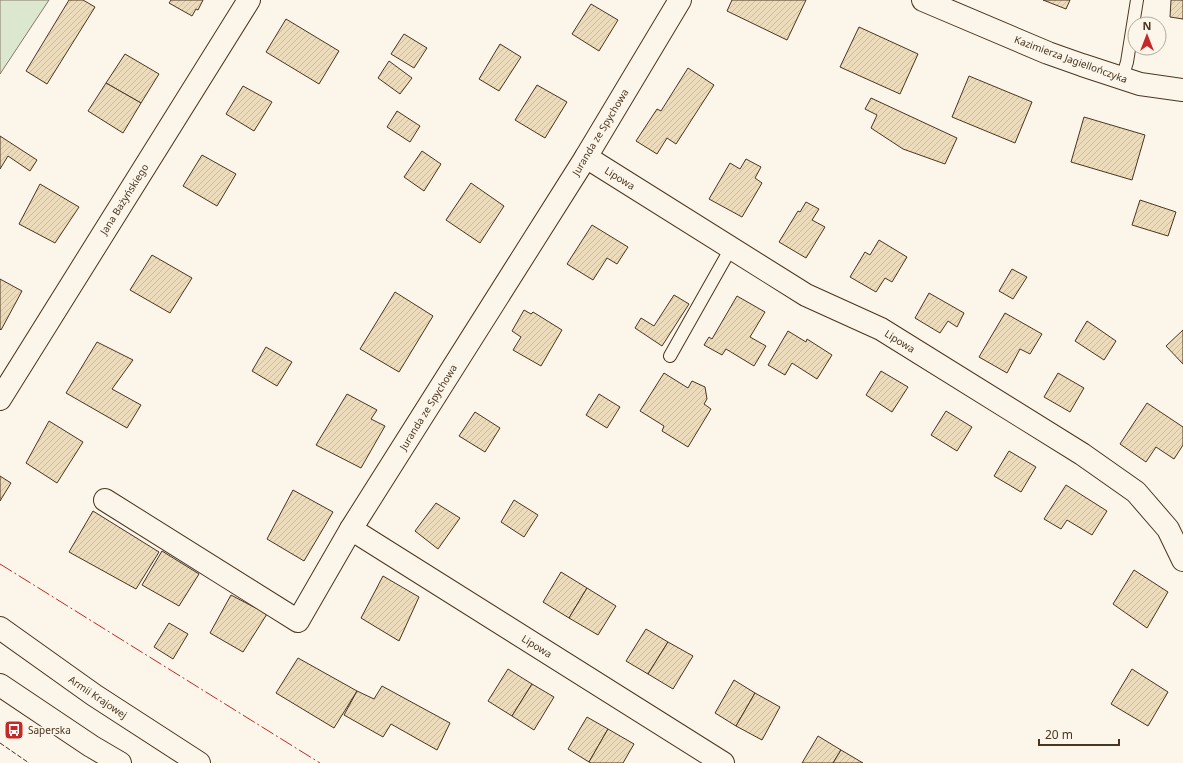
<svg xmlns="http://www.w3.org/2000/svg" width="1183" height="763" font-family="'Noto Sans',sans-serif">
	<style>
		.green { fill: #dce7d0; stroke: #887966 }
		.building { fill: url(#building-hatch); stroke: #4a3520 }
		.lines { fill: none; stroke-linecap: round; stroke-linejoin: round }
		.service-casing { stroke: #4a3520; stroke-width: 14 }
		.minor-casing { stroke: #4a3520; stroke-width: 24 }
		.secondary-casing { stroke: #4a3520; stroke-width: 24 }
		.service { stroke: #fbf6e9; stroke-width: 12 }
		.minor { stroke: #fbf6e9; stroke-width: 22 }
		.secondary { stroke: #fbf6e9; stroke-width: 22 }
		.fence { stroke: #4a3520; stroke-width: 1; stroke-dasharray: 5 2; stroke-linecap: butt }
		.power { stroke: #c62828; stroke-width: 1; stroke-dasharray: 14 3 2 3; stroke-linecap: butt }
		.labels { text-anchor: middle; dominant-baseline: central; stroke-width: 3; stroke-linejoin: round; paint-order: stroke }
		.street-label { font-size: 10px; fill: #4a3520; stroke: #fbf6e9 }
		.poi-label { font-size: 10px; fill: #4a3520; stroke: #fbf6e9; text-anchor: start }
	</style>
	<defs>
		<pattern id="building-hatch" width="6" height="6" patternUnits="userSpaceOnUse"><rect width="6" height="6" fill="#ecdcbc"/><path d="M-1 1l2-2M0 6l6-6M5 7l2-2" fill="none" stroke="#ccbda1"/></pattern>
	</defs>
	<rect width="100%" height="100%" fill="#fbf6e9"/>
	<!-- green -->
	<polygon class="green" points="0,0 49,0 0,74"/>
	<!-- building -->
	<g class="building">
		<polygon points="69,0 83,0 95,7 47,84 26,71"/>
		<polygon points="171,0 203,0 198,10 196,9 192,16 169,3"/>
		<polygon points="732,0 806,0 787,40 727,11"/>
		<polygon points="1043,0 1070,0 1066,9"/>
		<polygon points="1171,0 1183,0 1183,19 1170,17"/>
		<polygon points="591,4 618,20 599,51 572,34"/>
		<polygon points="286,19 339,51 319,84 266,52"/>
		<polygon points="859,27 918,54 900,94 840,67"/>
		<polygon points="404,34 427,48 414,68 391,54"/>
		<polygon points="500,44 521,57 499,91 479,79"/>
		<polygon points="125,54 159,74 141,103 106,83"/>
		<polygon points="389,61 412,78 400,94 378,78"/>
		<polygon points="688,68 714,85 676,144 667,138 657,154 636,141 657,109 661,111"/>
		<polygon points="969,76 1032,102 1015,143 952,117"/>
		<polygon points="106,83 141,103 123,133 88,111"/>
		<polygon points="537,85 567,102 545,138 515,120"/>
		<polygon points="243,86 272,102 254,131 226,114"/>
		<polygon points="871,98 957,138 945,164 903,149 871,128 877,115 865,109"/>
		<polygon points="397,111 420,126 410,142 387,127"/>
		<polygon points="1084,117 1145,135 1132,180 1071,162"/>
		<polygon points="0,136 37,160 30,171 8,156 0,169"/>
		<polygon points="422,151 441,164 424,191 404,177"/>
		<polygon points="202,155 236,174 217,206 183,186"/>
		<polygon points="746,159 761,167 755,178 762,183 742,217 709,199 730,163 740,169"/>
		<polygon points="471,183 504,206 480,243 446,220"/>
		<polygon points="40,184 79,207 55,243 19,224"/>
		<polygon points="1140,200 1176,212 1168,236 1132,225"/>
		<polygon points="806,202 819,209 812,220 825,227 806,258 779,242 798,211 800,212"/>
		<polygon points="592,225 628,247 617,264 607,258 593,280 567,264"/>
		<polygon points="879,240 907,257 892,282 885,278 876,292 850,277 865,252 870,255"/>
		<polygon points="152,255 192,278 170,313 130,290"/>
		<polygon points="1012,269 1027,277 1013,299 999,291"/>
		<polygon points="0,279 22,291 1,330 0,329"/>
		<polygon points="395,292 433,316 399,372 360,349"/>
		<polygon points="929,293 964,313 957,327 948,321 940,333 915,318"/>
		<polygon points="674,295 689,304 662,346 635,328 641,318 654,326"/>
		<polygon points="737,296 765,312 750,337 766,346 754,366 726,349 722,355 704,345 709,337 712,339"/>
		<polygon points="524,310 531,314 533,312 562,330 541,366 513,350 521,337 512,331"/>
		<polygon points="1005,313 1042,334 1030,354 1020,349 1007,373 979,357"/>
		<polygon points="1087,321 1116,341 1104,360 1075,341"/>
		<polygon points="1183,330 1183,364 1166,346"/>
		<polygon points="788,331 806,342 807,339 832,355 817,379 792,363 785,375 768,365"/>
		<polygon points="97,342 133,360 112,389 141,405 127,428 66,393"/>
		<polygon points="266,347 292,362 277,386 252,371"/>
		<polygon points="881,371 908,387 892,412 866,395"/>
		<polygon points="664,373 688,388 692,381 705,387 707,399 704,404 711,409 688,447 662,431 664,426 640,411"/>
		<polygon points="1058,373 1084,388 1070,412 1044,397"/>
		<polygon points="347,394 377,410 371,419 385,426 361,468 316,445"/>
		<polygon points="599,394 620,407 607,428 586,415"/>
		<polygon points="1147,403 1183,427 1183,445 1174,459 1156,447 1146,462 1120,444"/>
		<polygon points="946,411 972,427 957,451 931,435"/>
		<polygon points="475,412 500,428 485,452 459,436"/>
		<polygon points="49,421 83,442 57,483 26,463"/>
		<polygon points="1009,451 1036,467 1021,492 994,476"/>
		<polygon points="0,476 11,483 0,501"/>
		<polygon points="1066,485 1107,511 1092,535 1067,520 1061,529 1044,519"/>
		<polygon points="293,490 333,512 304,561 267,539"/>
		<polygon points="514,500 538,515 524,537 501,522"/>
		<polygon points="436,503 460,518 438,549 415,531"/>
		<polygon points="93,511 159,552 136,589 69,552"/>
		<polygon points="162,551 199,574 179,606 142,585"/>
		<polygon points="1134,570 1168,592 1147,628 1113,604"/>
		<polygon points="561,572 587,588 569,618 543,602"/>
		<polygon points="383,576 419,597 399,641 361,618"/>
		<polygon points="587,588 616,606 598,635 569,618"/>
		<polygon points="231,595 267,614 243,652 210,633"/>
		<polygon points="169,623 188,634 173,659 154,647"/>
		<polygon points="646,629 668,642 648,674 626,661"/>
		<polygon points="668,642 693,656 673,689 648,674"/>
		<polygon points="298,658 357,691 334,728 276,693"/>
		<polygon points="508,669 532,684 512,716 488,701"/>
		<polygon points="1132,669 1168,692 1148,726 1111,704"/>
		<polygon points="734,680 755,693 736,726 715,713"/>
		<polygon points="532,684 554,697 534,730 512,716"/>
		<polygon points="382,686 450,723 437,750 391,724 383,737 344,715 357,691 374,699"/>
		<polygon points="755,693 780,707 762,740 736,726"/>
		<polygon points="587,717 608,729 589,762 568,749"/>
		<polygon points="608,729 634,744 623,763 591,763 589,762"/>
		<polygon points="818,736 841,750 833,763 802,763"/>
		<polygon points="841,750 863,763 833,763"/>
	</g>
	<g class="lines">
		<!-- service casing -->
		<g class="service-casing">
			<g id="service">
				<polyline points="1122,78 1127,62 1137,0"/>
				<polyline points="670,356 731,248"/>
			</g>
		</g>
		<!-- minor casing -->
		<g class="minor-casing">
			<g id="minor">
				<polyline points="923,0 1048,53 1082,65 1140,84 1183,90"/>
				<polyline points="586,157 806,295 881,329 1082,454 1136,492 1168,529 1183,560"/>
				<polyline points="0,399 249,0"/>
				<polyline points="105,500 298,621 351,529 586,157 680,0"/>
				<polyline points="351,529 723,763"/>
			</g>
		</g>
		<!-- secondary casing -->
		<g class="secondary-casing">
			<g id="secondary">
				<polyline points="0,628 94,695 199,763"/>
				<polyline points="0,685 91,746 120,763"/>
			</g>
		</g>
		<!-- service -->
		<use href="#service" class="service"/>
		<!-- minor -->
		<use href="#minor" class="minor"/>
		<!-- secondary -->
		<use href="#secondary" class="secondary"/>
		<!-- fence -->
		<polyline class="fence" points="0,743 29,763"/>
		<!-- power -->
		<polyline class="power" points="0,564 320,763"/>
	</g>
	<!-- icons -->
	<defs>
		<g id="bus-square" transform="scale(1)"><rect x="-9" y="-9" width="18" height="18" rx="4" fill="#c62828" stroke="#fbf6e9"/><path d="M-5-6H5V4H4V6H2V4H-2V6H-4V4H-5ZM-3.5-4V0h7V-4ZM-3.5 1.2v1.5H-2V1.2ZM2 1.2v1.5H3.5V1.2Z" fill="#fff"/></g>
	</defs>
	<g fill-rule="evenodd">
		<use href="#bus-square" x="14" y="730"/>
	</g>
	<g class="labels">
		<!-- street labels -->
		<g class="street-label">
			<text transform="translate(1071 59) rotate(20)">Kazimierza Jagiellończyka</text>
			<text transform="translate(600 132) rotate(-59)">Juranda ze Spychowa</text>
			<text transform="translate(620 178) rotate(32)">Lipowa</text>
			<text transform="translate(124 199) rotate(-58)">Jana Bażyńskiego</text>
			<text transform="translate(900 341) rotate(32)">Lipowa</text>
			<text transform="translate(428 407) rotate(-58)">Juranda ze Spychowa</text>
			<text transform="translate(537 646) rotate(32)">Lipowa</text>
			<text transform="translate(98 697) rotate(34)">Armii Krajowej</text>
		</g>
		<!-- poi labels -->
		<g class="poi-label">
			<text x="28" y="730">Saperska</text>
		</g>
	</g>
	<!-- north arrow -->
	<g transform="translate(1147 36)"><circle r="19" fill="#fbf6e9" stroke="#b4a999"/>
	<path d="M0-3L7 15L0 10L-7 15Z" fill="#c62828"/>
	<text y="-6" font-size="11" font-weight="bold" text-anchor="middle" fill="#4a3520">N</text>
	</g>
	<!-- scale -->
	<path d="M1039 739v6h80v-6" fill="none" stroke="#4a3520" stroke-width="2"/>
	<text x="1045" y="739" font-size="12" fill="#4a3520" stroke="#fbf6e9" stroke-width="3" paint-order="stroke">20 m</text>
</svg>
